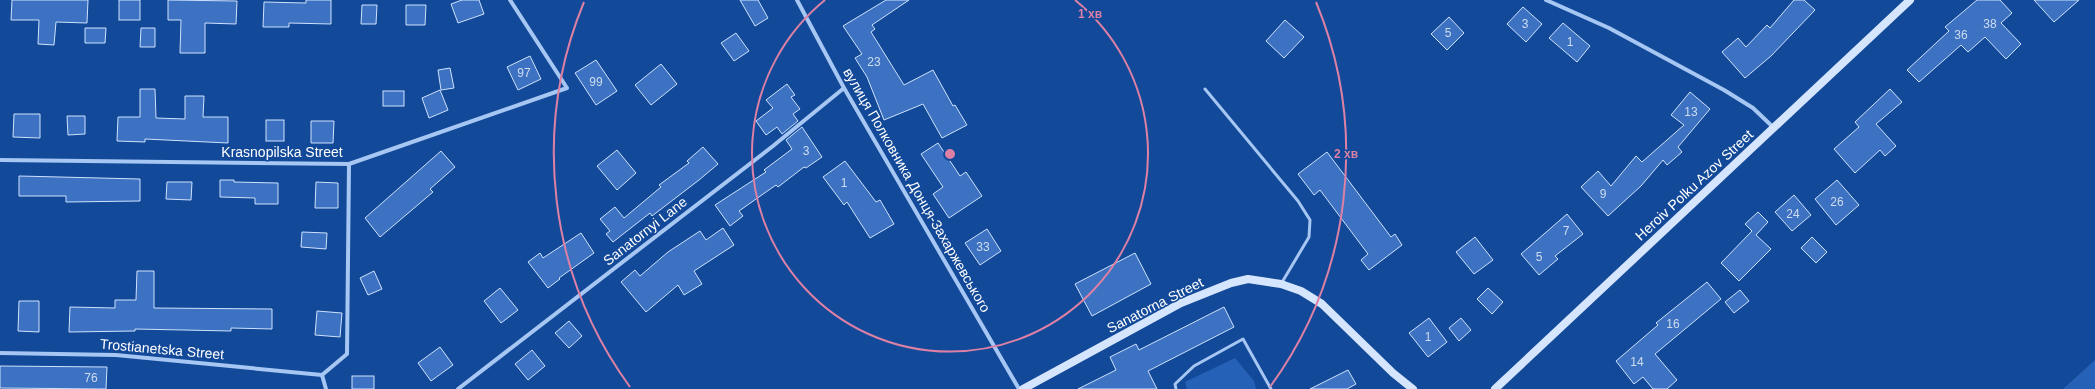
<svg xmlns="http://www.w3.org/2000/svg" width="2095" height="389" font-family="Arial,sans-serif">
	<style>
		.green { fill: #2562b7 }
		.building { fill: #3c72c1; stroke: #cee2fd }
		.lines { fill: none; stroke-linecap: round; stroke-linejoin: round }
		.lane { stroke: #a6c6f3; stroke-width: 3 }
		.street { stroke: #a6c6f3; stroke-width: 4 }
		.secondary { stroke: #d5e5fd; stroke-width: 8 }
		.ring { fill: none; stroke: #dd80a5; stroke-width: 2 }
		.labels { text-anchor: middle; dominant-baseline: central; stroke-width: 3; stroke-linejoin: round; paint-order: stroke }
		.number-label { font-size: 12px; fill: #cedcf0 }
		.street-label { font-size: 14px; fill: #fff; stroke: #134999 }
		.centre { fill: #dd80a5; stroke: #134999; stroke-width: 2 }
		.ring-label { font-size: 12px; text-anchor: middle; font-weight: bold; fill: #dd80a5; stroke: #134999; stroke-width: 3; stroke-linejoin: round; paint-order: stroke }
	</style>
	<rect width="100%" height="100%" fill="#134999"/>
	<!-- green -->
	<g class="green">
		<polygon points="1235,358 1254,381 1256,389 1187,389 1185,382"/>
		<polygon points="2095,360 2095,389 2063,389"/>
	</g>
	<!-- building -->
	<g class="building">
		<polygon points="12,0 88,0 87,23 56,22 54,45 38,44 39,20 11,20"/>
		<rect x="119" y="0" width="21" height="20"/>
		<polygon points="168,0 237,1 236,24 205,23 205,53 180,53 181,20 168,20"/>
		<polygon points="306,0 331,0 331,24 289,23 289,27 263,27 264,2 306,3"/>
		<polygon points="462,0 479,0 484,14 458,23 451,4"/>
		<polygon points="740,0 758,0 768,18 755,26"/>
		<polygon points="886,0 909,0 872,25 875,29 871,32 904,85 933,70 953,106 955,105 967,125 942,138 923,104 884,120 867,77 855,58 862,54 843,26"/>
		<polygon points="1794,0 1804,0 1815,10 1771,56 1745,78 1722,52 1738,38 1746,47 1767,25 1770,28"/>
		<polygon points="1977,0 2000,0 2012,13 2001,23 2021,44 2006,59 1985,37 1968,52 1961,45 1919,82 1907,70 1949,31 1945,27"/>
		<polygon points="2034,0 2079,0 2054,22"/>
		<polygon points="362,5 377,5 376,24 361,24"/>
		<polygon points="406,5 426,5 425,25 406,25"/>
		<polygon points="1523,7 1542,24 1526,42 1507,24"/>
		<polygon points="1449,17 1464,33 1447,50 1431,34"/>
		<polygon points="1285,20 1304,37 1284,58 1266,41"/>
		<polygon points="1563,23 1590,46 1577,62 1549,38"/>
		<polygon points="85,28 106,28 105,43 85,43"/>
		<polygon points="141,28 155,28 155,47 140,47"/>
		<polygon points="736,33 749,51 734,61 721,43"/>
		<polygon points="530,56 541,79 518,90 507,67"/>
		<polygon points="596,60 617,91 596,105 575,73"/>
		<polygon points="661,64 677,84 651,105 635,85"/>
		<polygon points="450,68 454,88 441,90 438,70"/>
		<polygon points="787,84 795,95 791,97 800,109 793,114 798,121 782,134 777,127 766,135 756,121 773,108 766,100"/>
		<polygon points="140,89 155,89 156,118 185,119 185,96 204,96 203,117 228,117 228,143 145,139 145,142 117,141 118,117 140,117"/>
		<polygon points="1890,89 1902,102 1876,124 1896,146 1885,156 1880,150 1855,173 1834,149 1859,127 1855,122"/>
		<polygon points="440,90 448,110 429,118 422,98"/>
		<rect x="383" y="91" width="21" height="15"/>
		<polygon points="1690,92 1710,109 1678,147 1682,152 1667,165 1663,160 1641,186 1608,216 1581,187 1598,171 1611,186 1636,156 1642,162 1684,125 1671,115"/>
		<polygon points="14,114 40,114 40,138 13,137"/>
		<polygon points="67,116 85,116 85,134 68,135"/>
		<rect x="266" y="120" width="18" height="21"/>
		<polygon points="311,121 334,121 333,143 311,143"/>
		<polygon points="802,127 822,157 806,168 804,167 778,187 776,185 739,211 743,216 730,226 715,205 766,172 764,170 792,149 786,140"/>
		<polygon points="938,143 960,176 966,172 982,196 949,218 933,194 943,187 921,154"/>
		<polygon points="703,147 718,164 699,180 652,216 650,213 613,242 606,234 610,231 600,219 615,207 624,218 661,187 659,185 689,163 687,161"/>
		<polygon points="617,150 636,173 617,190 597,166"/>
		<polygon points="441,151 455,167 430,189 433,192 380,237 365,218"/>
		<polygon points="1327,152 1391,237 1395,234 1402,245 1369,270 1361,260 1368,254 1320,190 1314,195 1298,174"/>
		<polygon points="845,161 876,202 880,200 894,224 870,238 847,202 844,205 823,177"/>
		<polygon points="19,176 140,179 140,201 66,202 66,196 19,196"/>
		<polygon points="220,180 234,180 234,182 278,183 278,204 255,204 255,198 220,197"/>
		<polygon points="1837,180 1859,205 1836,225 1815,199"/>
		<polygon points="167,182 192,182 191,200 166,199"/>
		<polygon points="316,182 338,183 338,208 315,208"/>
		<polygon points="1794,195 1811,215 1792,231 1775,212"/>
		<polygon points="1758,212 1768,222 1756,235 1771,249 1739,281 1721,263 1752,231 1745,224"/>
		<polygon points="1567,214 1583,234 1555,256 1558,259 1539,275 1521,254"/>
		<polygon points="723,228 734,245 694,271 702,284 684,295 678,285 646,312 621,282 635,270 640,276 668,252 700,231 706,240"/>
		<polygon points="987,229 1001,251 980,265 965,243"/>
		<polygon points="302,232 327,233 326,249 301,247"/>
		<polygon points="581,233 594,253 559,278 560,279 548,288 528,262 540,253 543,258"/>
		<polygon points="1475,237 1493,260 1474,274 1456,252"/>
		<polygon points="1812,237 1827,252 1816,263 1801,248"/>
		<polygon points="1135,253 1151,284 1092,316 1075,284"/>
		<polygon points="137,271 154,271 154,308 272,309 272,329 231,328 231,331 135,329 135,331 69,332 70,307 115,308 115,300 136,300"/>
		<polygon points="374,271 382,289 368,295 360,278"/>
		<polygon points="1707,282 1721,299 1655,354 1677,380 1667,389 1653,389 1643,377 1634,384 1616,361 1658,325 1656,323"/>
		<polygon points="500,288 518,310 501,323 484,301"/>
		<polygon points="1488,288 1503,302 1492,314 1477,299"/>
		<polygon points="1740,290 1749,301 1734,313 1725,302"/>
		<polygon points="19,301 39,301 39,332 18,331"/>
		<polygon points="1224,307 1234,327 1148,371 1157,389 1078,389 1116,370 1110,357 1136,344 1139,350"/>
		<polygon points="317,311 342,313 340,337 315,335"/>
		<polygon points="1429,318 1447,342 1428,357 1409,333"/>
		<polygon points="1461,318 1471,330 1459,341 1449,328"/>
		<polygon points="569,321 582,336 569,348 555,333"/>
		<polygon points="440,347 453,365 431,381 418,363"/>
		<polygon points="532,350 545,366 528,380 515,364"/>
		<polygon points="0,366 107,367 106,389 0,388"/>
		<polygon points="1348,370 1356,384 1347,389 1310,389"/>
		<rect x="352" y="376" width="22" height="13"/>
	</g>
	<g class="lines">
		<!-- lane -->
		<g class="lane">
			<polyline points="1205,89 1298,201 1310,220 1309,237 1281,284"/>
			<polyline points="1176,389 1175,384 1194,366 1243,339 1271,389"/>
		</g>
		<!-- street -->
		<g class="street">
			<polyline points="797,0 844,88 1019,389"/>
			<polyline points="1546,0 1609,28 1724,90 1753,108 1774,128"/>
			<polyline points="0,160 349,164 567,88 510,0"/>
			<polyline points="0,353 116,355 322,375"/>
			<polyline points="326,389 322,375 347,354 349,164"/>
			<polyline points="458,389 773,146 844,88"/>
		</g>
		<!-- secondary -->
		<g class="secondary">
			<polyline points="1023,389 1181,303 1231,283 1248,279 1281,284 1301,291 1322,304 1393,373 1413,389"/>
			<polyline points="1495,389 1910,0"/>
		</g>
	</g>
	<!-- distance rings -->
	<g class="ring">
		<path d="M1075 0A198 198 0 1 1 825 0"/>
		<path d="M630 387A396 396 0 0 1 584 2M1316 2A396 396 0 0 1 1270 387"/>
	</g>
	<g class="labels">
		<!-- number labels -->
		<g class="number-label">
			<text x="1525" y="24">3</text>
			<text x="1990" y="24">38</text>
			<text x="1448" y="33">5</text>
			<text x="1961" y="35">36</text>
			<text x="1570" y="42">1</text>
			<text x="874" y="62">23</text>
			<text x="524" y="73">97</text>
			<text x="596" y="82">99</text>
			<text x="1691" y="112">13</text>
			<text x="806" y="151">3</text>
			<text x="844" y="183">1</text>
			<text x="1603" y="194">9</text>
			<text x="1837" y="202">26</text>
			<text x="1793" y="214">24</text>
			<text x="1566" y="231">7</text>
			<text x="983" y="247">33</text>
			<text x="1539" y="257">5</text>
			<text x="1673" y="324">16</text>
			<text x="1428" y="337">1</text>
			<text x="1637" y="362">14</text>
			<text x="91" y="378">76</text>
		</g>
		<!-- street labels -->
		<g class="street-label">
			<text x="282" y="152">Krasnopilska Street</text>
			<text transform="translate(1694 185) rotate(-43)">Heroiv Polku Azov Street</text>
			<text transform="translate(917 190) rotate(60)">вулиця Полковника Донця-Захаржевського</text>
			<text transform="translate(645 231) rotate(-38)">Sanatornyi Lane</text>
			<text transform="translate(1155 305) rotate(-27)">Sanatorna Street</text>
			<text transform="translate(162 349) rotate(5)">Trostianetska Street</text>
		</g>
	</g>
	<circle cx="950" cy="154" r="6" class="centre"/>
	<g class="ring-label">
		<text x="1090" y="18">1 хв</text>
		<text x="1346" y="158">2 хв</text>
	</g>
</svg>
